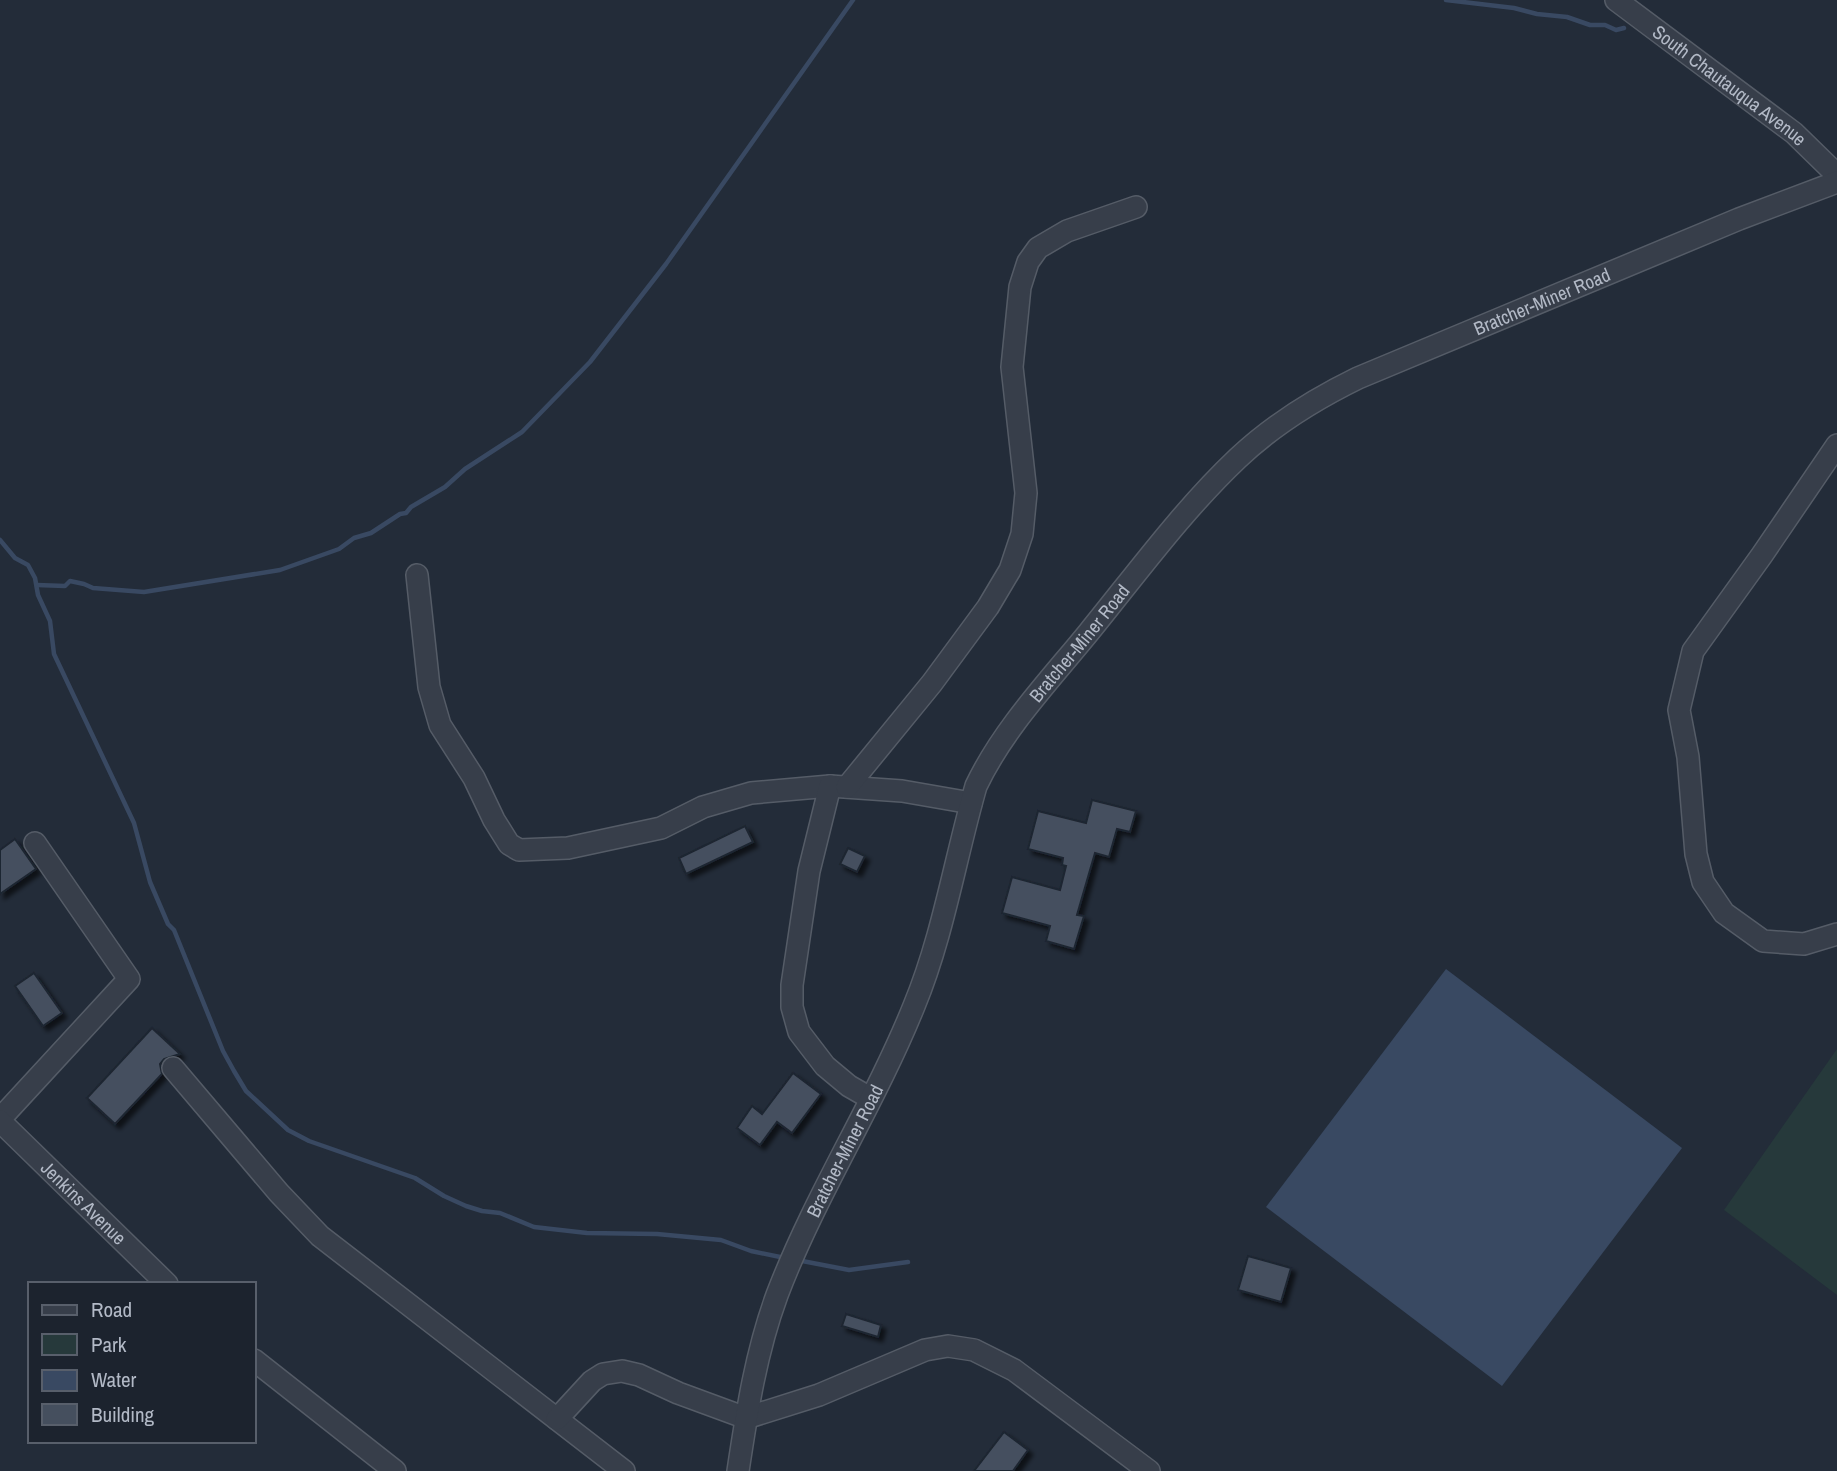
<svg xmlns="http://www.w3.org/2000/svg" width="1837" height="1471" font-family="'Archivo Narrow',sans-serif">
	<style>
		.green { fill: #26393b }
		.water { fill: #394962 }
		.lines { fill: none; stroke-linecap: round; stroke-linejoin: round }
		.stream { stroke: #394962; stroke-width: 4.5 }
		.building { fill: #454f5e; stroke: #1e2530; stroke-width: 2; filter: url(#shadow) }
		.minor-casing { stroke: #555c67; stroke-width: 24 }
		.minor { stroke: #373e4a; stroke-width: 21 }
		.labels { text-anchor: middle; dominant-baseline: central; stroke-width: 5; stroke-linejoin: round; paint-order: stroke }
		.street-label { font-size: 19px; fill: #b2b9c6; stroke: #1c232e }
	</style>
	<defs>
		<filter id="shadow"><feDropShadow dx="4.5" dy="4.5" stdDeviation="2" flood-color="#0009"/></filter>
	</defs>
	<rect width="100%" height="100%" fill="#232c39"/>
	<!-- green -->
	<polygon class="green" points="1837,1049 1837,1295 1724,1210"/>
	<!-- water -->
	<polygon class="water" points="1446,969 1682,1148 1502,1386 1266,1207"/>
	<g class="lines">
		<!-- stream -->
		<g class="stream">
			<polyline points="1446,0 1514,8 1537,14 1567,17 1590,25 1605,25 1616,30 1624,28"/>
			<polyline points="0,540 15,558 28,565 35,578 38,595 50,621 54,654 134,823 150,882 168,924 174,930 223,1051 234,1071 246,1091 288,1130 309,1141 415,1178 444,1196 466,1206 482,1211 500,1213 534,1227 587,1233 657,1234 721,1240 751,1251 785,1258"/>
			<polyline points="37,585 65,586 70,581 84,584 93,588 144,592 280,570 339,549 354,538 371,533 400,514 406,513 411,507 445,487 465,469 522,432 590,362 666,264 853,0"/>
			<polyline points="797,1260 849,1270 908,1262"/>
		</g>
	</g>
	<!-- building -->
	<g class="building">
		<polygon points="1092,800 1136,811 1130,832 1117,829 1109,857 1095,853 1077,915 1084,916 1074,949 1046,941 1050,926 1002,913 1012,877 1060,890 1066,866 1062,865 1063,858 1028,849 1038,811 1086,823"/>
		<polygon points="745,826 753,842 686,874 679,858"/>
		<polygon points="15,839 36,869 0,894 0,850"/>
		<polygon points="848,848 865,856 857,872 840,864"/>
		<polygon points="34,973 62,1013 43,1026 15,986"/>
		<polygon points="152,1028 180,1054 164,1059 160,1064 162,1074 115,1124 87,1098"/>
		<polygon points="793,1073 821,1094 792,1133 777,1122 760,1145 737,1128 752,1106 762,1114"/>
		<polygon points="1248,1256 1291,1268 1281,1302 1238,1290"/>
		<polygon points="846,1314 881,1325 878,1337 842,1326"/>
		<polygon points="1004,1432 1028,1450 1013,1471 974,1471"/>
	</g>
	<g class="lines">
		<!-- minor casing -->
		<g class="minor-casing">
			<g id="minor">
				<path id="s1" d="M1616,0L1794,133L1837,175"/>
				<polyline points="1837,445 1762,555 1693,651 1679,710 1688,757 1696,854 1703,882 1724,913 1763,941 1804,944 1837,934"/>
				<polyline points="417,575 429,687 440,725 474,778 494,820 509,844 519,850 568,848 661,828 703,807 751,793 830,786 902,791 971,803"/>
				<polyline points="830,786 809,871 792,985 792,1007 799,1032 825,1066 849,1086 870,1098"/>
				<polyline points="847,787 932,683 988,607 1010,570 1022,534 1026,493 1012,367 1020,287 1028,262 1038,248 1067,231 1136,207"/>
				<polyline points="173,1068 279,1193 320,1236 624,1471"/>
				<polyline points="0,1119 129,979 35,843"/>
				<path id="s2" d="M0,1121L167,1284"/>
				<polyline points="254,1360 395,1471"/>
				<polyline points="557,1419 592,1381 603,1374 622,1371 639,1375 678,1393 746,1418 819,1395 925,1350 948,1346 974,1350 1014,1370 1149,1471"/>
				<path id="s3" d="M738,1471C747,1411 756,1352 777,1295C815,1195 874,1105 914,1006C943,936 955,859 976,786C1003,729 1050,680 1089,632C1137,573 1183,510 1238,458C1273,425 1315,399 1358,378L1739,219L1837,182"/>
			</g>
		</g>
		<!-- minor -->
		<use href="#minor" class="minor"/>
	</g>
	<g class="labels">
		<!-- street labels -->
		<g class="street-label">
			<text stroke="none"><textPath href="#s1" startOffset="142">South Chautauqua Avenue</textPath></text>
			<text stroke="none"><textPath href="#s3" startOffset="1494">Bratcher-Miner Road</textPath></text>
			<text stroke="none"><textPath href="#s3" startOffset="906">Bratcher-Miner Road</textPath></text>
			<text stroke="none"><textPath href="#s3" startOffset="340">Bratcher-Miner Road</textPath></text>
			<text stroke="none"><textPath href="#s2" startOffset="117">Jenkins Avenue</textPath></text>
		</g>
	</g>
	<!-- legend -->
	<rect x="28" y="1282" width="228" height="161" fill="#1c232e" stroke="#585f6b" stroke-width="2"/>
	<rect x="42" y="1305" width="35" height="10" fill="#373e4a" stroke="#585f6b" stroke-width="2"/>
	<text x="91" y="1317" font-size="21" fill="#b2b9c6">Road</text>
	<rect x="42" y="1334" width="35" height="21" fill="#26393b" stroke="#585f6b" stroke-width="2"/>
	<text x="91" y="1352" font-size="21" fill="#b2b9c6">Park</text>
	<rect x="42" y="1370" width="35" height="21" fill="#394962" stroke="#585f6b" stroke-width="2"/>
	<text x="91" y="1387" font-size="21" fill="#b2b9c6">Water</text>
	<rect x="42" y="1404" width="35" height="21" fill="#454f5e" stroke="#585f6b" stroke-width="2"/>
	<text x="91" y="1422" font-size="21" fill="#b2b9c6">Building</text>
</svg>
